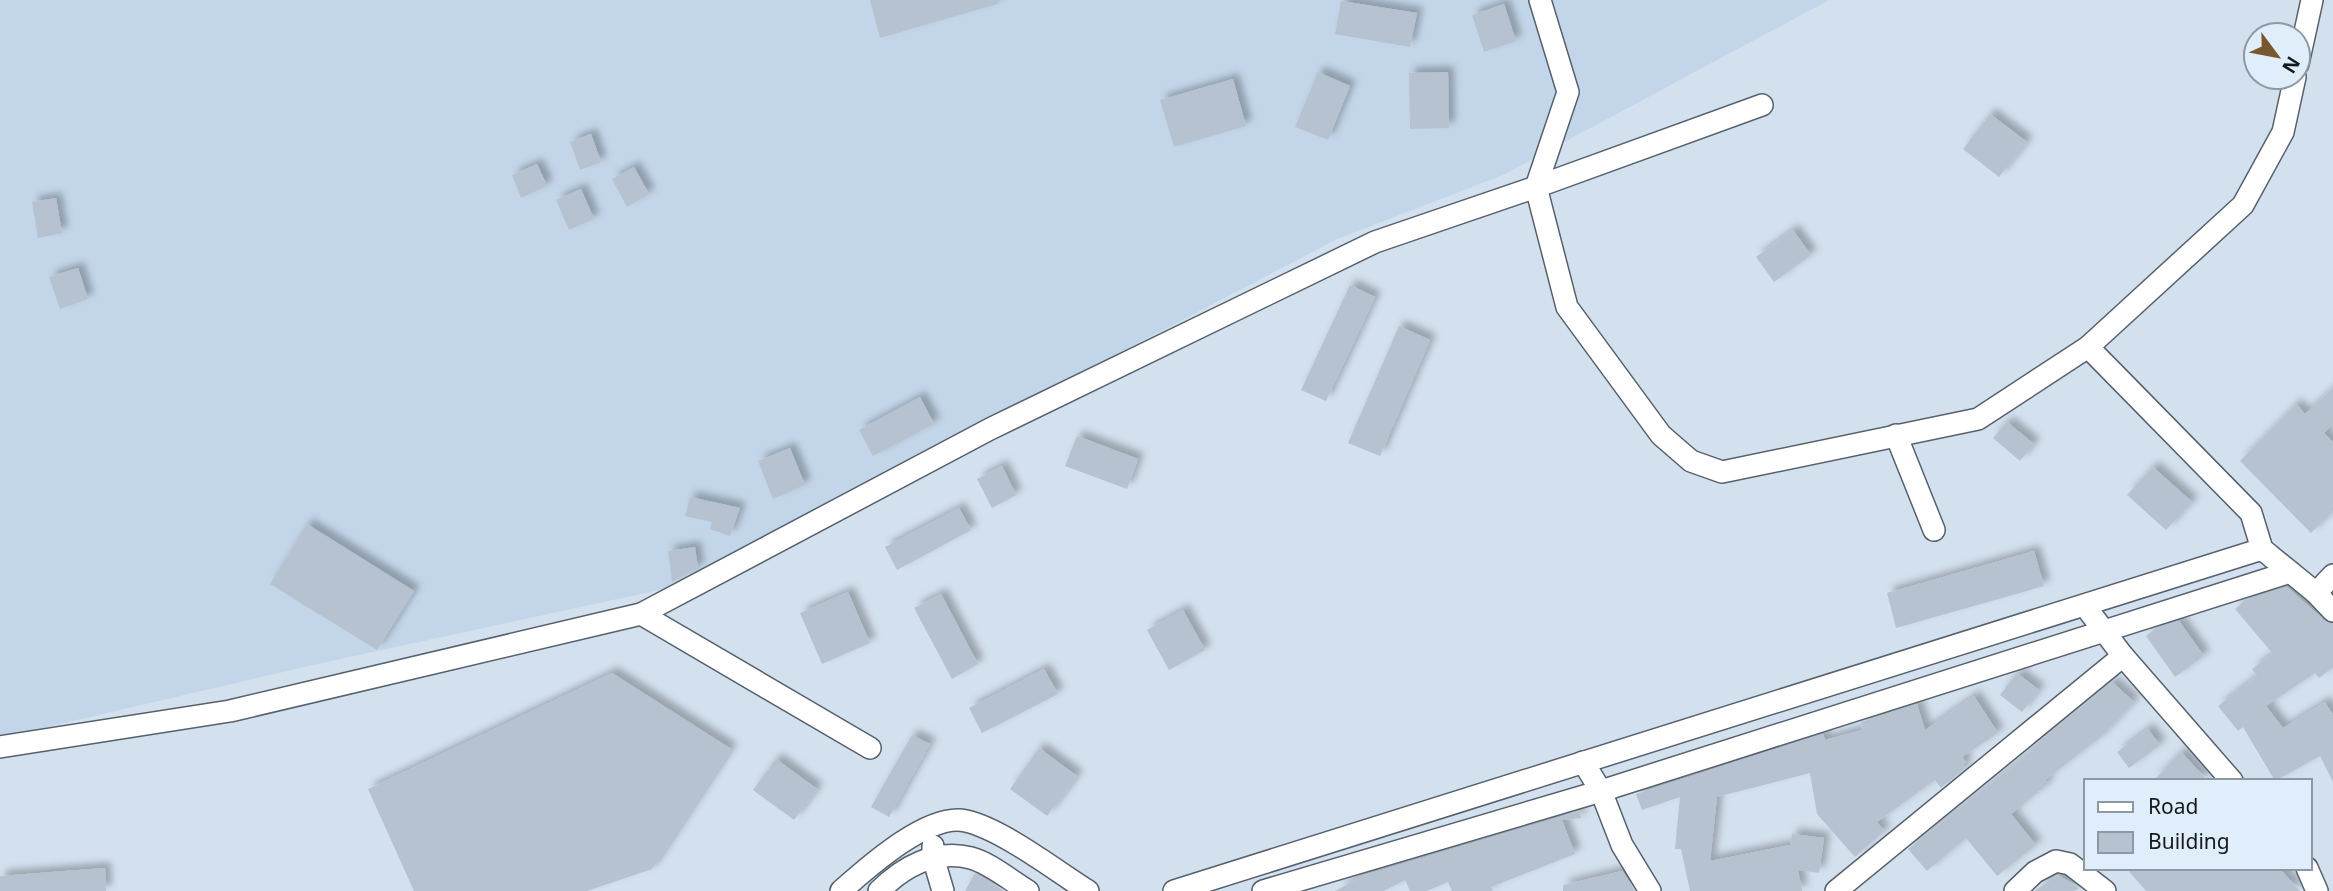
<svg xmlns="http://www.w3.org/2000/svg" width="2333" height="891" font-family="'Noto Sans',sans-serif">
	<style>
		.built { fill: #c3d6e9 }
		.building { fill: #b6c2d0; filter: url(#shadow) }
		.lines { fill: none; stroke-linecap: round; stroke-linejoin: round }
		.minor-casing { stroke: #56616d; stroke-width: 24 }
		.minor { stroke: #fff; stroke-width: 21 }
	</style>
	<defs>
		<filter id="shadow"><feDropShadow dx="6" dy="-6" stdDeviation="3.5" flood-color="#0004"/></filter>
	</defs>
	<rect width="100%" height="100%" fill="#d3e0ee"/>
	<!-- built -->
	<polygon class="built" points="0,0 1829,0 1503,175 1337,239 673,587 313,665 0,738"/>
	<!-- building -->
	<g class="building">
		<polygon points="870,0 997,0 997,4 880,38"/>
		<polygon points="1341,1 1417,13 1410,47 1335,34"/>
		<polygon points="1504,4 1516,41 1484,52 1472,15"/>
		<polygon points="1318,72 1350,86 1328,140 1295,127"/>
		<polygon points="1448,72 1449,128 1410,129 1409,73"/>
		<polygon points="1233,79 1246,126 1174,147 1160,100"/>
		<polygon points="1990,114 2027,142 1999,177 1963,149"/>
		<polygon points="591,134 601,162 580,170 570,142"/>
		<polygon points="537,164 547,186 521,198 512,175"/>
		<polygon points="634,167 649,194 627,207 612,179"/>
		<polygon points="581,189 594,219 569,230 556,200"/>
		<polygon points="56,198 62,233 38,238 32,202"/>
		<polygon points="1793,230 1811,255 1774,282 1756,257"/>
		<polygon points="78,268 88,299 60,309 49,277"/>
		<polygon points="1350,285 1375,297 1326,401 1301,390"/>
		<polygon points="1399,326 1430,340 1380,456 1348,443"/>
		<polygon points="2333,388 2333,424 2324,433 2333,442 2333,511 2311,533 2240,461 2296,404 2305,414"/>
		<polygon points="920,397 934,424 873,456 859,430"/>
		<polygon points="2007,422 2034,444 2020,461 1993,438"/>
		<polygon points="1077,436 1138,459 1127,489 1065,466"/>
		<polygon points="790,448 805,485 773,499 758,461"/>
		<polygon points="1002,466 1016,495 992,508 977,479"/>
		<polygon points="2153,467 2192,502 2166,530 2127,495"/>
		<polygon points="690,497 740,508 730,536 710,529 712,522 685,516"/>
		<polygon points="959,508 971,530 897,570 885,547"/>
		<polygon points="307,524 414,591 377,650 270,584"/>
		<polygon points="695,547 698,569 672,582 668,551"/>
		<polygon points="2034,551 2044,586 1896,628 1887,593"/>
		<polygon points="2287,587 2324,620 2333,624 2333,667 2319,678 2315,673 2266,706 2283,728 2325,702 2333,715 2333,782 2320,756 2275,781 2243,727 2238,731 2218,706 2257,676 2252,669 2273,654 2235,609 2245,600"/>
		<polygon points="848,592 870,643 822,664 800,613"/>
		<polygon points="941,594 978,664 952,679 914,608"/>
		<polygon points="1183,610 1205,650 1169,670 1147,630"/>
		<polygon points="2179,621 2204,656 2175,677 2146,636 2156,628"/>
		<polygon points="1044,669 1058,694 982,733 969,708"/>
		<polygon points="612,673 731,749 652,869 587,891 414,891 368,789"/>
		<polygon points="2017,673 2039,690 2022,712 2000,695"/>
		<polygon points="2112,682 2134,702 2102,736 2045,780 2048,784 2011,814 2036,845 1997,876 1966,838 1927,871 1908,849 2031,752 2030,749"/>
		<polygon points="1974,696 1998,733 1962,757 1966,762 1963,765 1965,768 1941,788 1935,780 1877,822 1884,831 1855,857 1817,814 1810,773 1717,797 1710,861 1790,845 1792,834 1824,838 1819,873 1798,870 1802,891 1690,891 1681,849 1675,849 1680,797 1642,810 1636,794 1823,734 1825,740 1862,730 1861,722 1917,704 1925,730"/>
		<polygon points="2148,729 2160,745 2129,768 2117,752"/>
		<polygon points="912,735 930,744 889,817 871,807"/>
		<polygon points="1039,748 1077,776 1047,816 1010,789"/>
		<polygon points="2181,752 2208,781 2153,781"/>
		<polygon points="776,759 817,789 794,820 753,790"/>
		<polygon points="1580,811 1581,818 1562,820 1575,854 1491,887 1493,891 1452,891 1448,882 1427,891 1410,891 1405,880 1384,891 1335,891 1365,875"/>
		<polygon points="105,868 106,891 0,891 0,876"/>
		<polygon points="2126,868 2279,868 2300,891 2146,891"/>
		<polygon points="1622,871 1635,891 1563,891 1563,885"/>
		<polygon points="975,873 986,879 1004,891 965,891"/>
		<polygon points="2058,875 2079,888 2075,891 2034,891"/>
	</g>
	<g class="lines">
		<!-- minor casing -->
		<g class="minor-casing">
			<g id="minor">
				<polyline points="1540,0 1568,92 1536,187 1567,307 1661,435 1691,461 1722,472 1978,419 2088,347 2251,513 2262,549 2316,593 2333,611"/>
				<polyline points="2298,64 2312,0"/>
				<polyline points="2088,347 2243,205 2283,132 2295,77"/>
				<polyline points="1896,435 1934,530"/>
				<polyline points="2316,593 2333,575"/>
				<polyline points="2085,606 2123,656 2232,781"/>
				<polyline points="641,614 870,748"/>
				<polyline points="0,747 230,711 641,614 990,429 1375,242 1536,187 1762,105"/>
				<polyline points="1583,762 1601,791 1622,845 1650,891"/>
				<polyline points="933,846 933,857 943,891"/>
				<polyline points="2307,868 2317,891"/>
				<path d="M841,891C867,868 929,812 966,821C1002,829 1056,871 1088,891"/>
				<path d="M879,891C903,867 935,849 971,858C990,863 1011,881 1028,891"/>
				<polyline points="1174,891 2262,549"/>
				<polyline points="1263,891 1601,791 2290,572"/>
				<polyline points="1836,891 2123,656"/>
				<polyline points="2015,891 2035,872 2056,861 2070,864 2105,891"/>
			</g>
		</g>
		<!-- minor -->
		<use href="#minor" class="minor"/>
	</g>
	<!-- legend -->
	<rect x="2084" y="779" width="228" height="91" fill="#e0edfb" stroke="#8e98a3" stroke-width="2"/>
	<rect x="2098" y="802" width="35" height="10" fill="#ffffff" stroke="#8e98a3" stroke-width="2"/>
	<text x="2148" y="814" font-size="21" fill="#14191e">Road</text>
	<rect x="2098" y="832" width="35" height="21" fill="#b6c2d0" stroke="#8e98a3" stroke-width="2"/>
	<text x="2148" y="849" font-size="21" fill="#14191e">Building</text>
	<!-- north arrow -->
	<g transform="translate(2277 56) rotate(122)"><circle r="33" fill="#e0edfb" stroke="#8e98a3" stroke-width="2"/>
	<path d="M0-5L12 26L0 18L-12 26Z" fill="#79572f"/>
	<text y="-10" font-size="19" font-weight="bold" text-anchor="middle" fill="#14191e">N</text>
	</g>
</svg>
